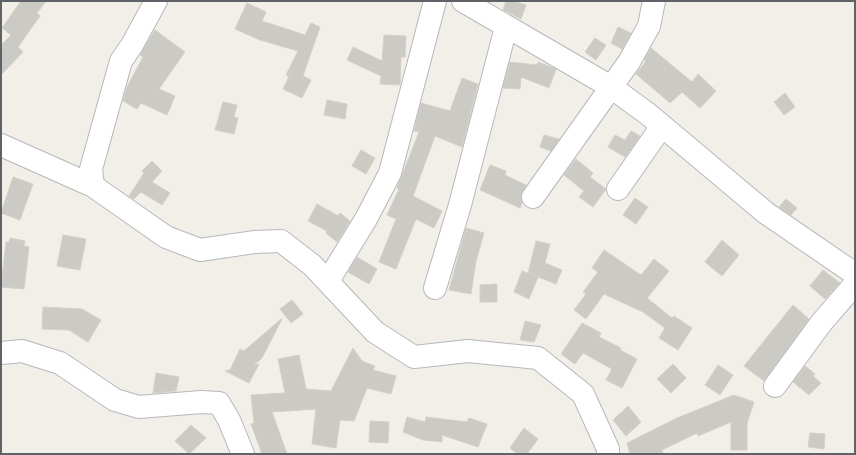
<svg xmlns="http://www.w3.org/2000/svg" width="856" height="455" font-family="'Asap Condensed',sans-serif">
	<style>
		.building { fill: #cccac5; stroke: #d6d1c6 }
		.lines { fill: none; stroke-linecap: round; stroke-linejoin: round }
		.minor-casing { stroke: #b5b8bc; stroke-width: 24 }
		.minor { stroke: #fff; stroke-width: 22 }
	</style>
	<rect width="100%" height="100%" fill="#f1efe8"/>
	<!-- building -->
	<g class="building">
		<polygon points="21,1 46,1 37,13 40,16 18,47 23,52 1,75 1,45 11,35 2,28"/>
		<polygon points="506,1 513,1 526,5 521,19 503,10"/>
		<polygon points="247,3 266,12 262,21 305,35 311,23 320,27 303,76 311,80 302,98 283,89 289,76 286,75 298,51 260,40 235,29"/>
		<polygon points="618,27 631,33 622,49 611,43"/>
		<polygon points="155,30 185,52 159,89 175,96 167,115 141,103 137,109 123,101 127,87 143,57 140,55"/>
		<polygon points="384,35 406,36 405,57 401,57 400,85 380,84 381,76 347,60 353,47 382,61"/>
		<polygon points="595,38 606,45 596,60 585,52"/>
		<polygon points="651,48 692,82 698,74 716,91 700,108 682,92 670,103 636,74 646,61 644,60"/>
		<polygon points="510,62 537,65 538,62 556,69 549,88 521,77 520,89 503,88"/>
		<polygon points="462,78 478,84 462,147 435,136 413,196 442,211 434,228 416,219 396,269 379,262 396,219 387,215 399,189 397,188 419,132 414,131 421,103 450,111"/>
		<polygon points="785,93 795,107 784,115 774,102"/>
		<polygon points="327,100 347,104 345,119 324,115"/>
		<polygon points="223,102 237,105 234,117 238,118 234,134 215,130"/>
		<polygon points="631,131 640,136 625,157 608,147 615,135 625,140"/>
		<polygon points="544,135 559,139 551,151 540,147"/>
		<polygon points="361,150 375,158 366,174 352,166"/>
		<polygon points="576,159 593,173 590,177 606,189 593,207 579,197 584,191 564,175"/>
		<polygon points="152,161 162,171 152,182 170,193 162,205 141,192 134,199 129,196 144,173 142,171"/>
		<polygon points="490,165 506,171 505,175 526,185 521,195 522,203 520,208 480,190"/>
		<polygon points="13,177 33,184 20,220 1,213"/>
		<polygon points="635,198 648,207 636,224 623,215"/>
		<polygon points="786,199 797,208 791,215 779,207"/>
		<polygon points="317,204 338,216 340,213 350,221 337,242 326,233 327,231 308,221"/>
		<polygon points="466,228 484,233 476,261 471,294 449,290"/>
		<polygon points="63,235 86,239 80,270 57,266"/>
		<polygon points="10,238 25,241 24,246 29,247 24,289 1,287 6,242 9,242"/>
		<polygon points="722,240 739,255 722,276 705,262"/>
		<polygon points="536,241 550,244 545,263 562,270 556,284 528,273"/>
		<polygon points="604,250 641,275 654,259 669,271 647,298 672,318 674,316 692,328 678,350 659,338 665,328 643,312 604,294 586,319 574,310 586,294 583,292 598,272 592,268"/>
		<polygon points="357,257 377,269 369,284 348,272"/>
		<polygon points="823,270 840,283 825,299 810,286"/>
		<polygon points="522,271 538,277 529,299 514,292"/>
		<polygon points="497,284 497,302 480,302 480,285"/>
		<polygon points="292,300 303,314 291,323 280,309"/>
		<polygon points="793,305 809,319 764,381 744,366"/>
		<polygon points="43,307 82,309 101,320 88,342 69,330 42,329"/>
		<polygon points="281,319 282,319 262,358 254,365 259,364 249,383 225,371 230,370 240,349 244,351"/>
		<polygon points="525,321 541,325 534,342 520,340"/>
		<polygon points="582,323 601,333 599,337 621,348 620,350 637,359 622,388 606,380 612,369 583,353 575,364 561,354"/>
		<polygon points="353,348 362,361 375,366 373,370 396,376 391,394 367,388 354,421 340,420 336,448 312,444 316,409 272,412 287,454 262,454 251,424 254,423 251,395 285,393 278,359 299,355 306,389 331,391"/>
		<polygon points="673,364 686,378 671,393 657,379"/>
		<polygon points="718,365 733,375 720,395 705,385"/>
		<polygon points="805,366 815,374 813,376 821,383 809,395 793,382"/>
		<polygon points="156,373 179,377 176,391 153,393"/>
		<polygon points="734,395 754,402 747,423 747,450 731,450 731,422 698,436 697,433 662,450 663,454 630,454 627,443 677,418"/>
		<polygon points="628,406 641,422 626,436 613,420"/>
		<polygon points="407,417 425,422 426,417 467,422 469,418 487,424 478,447 442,435 442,442 423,440 403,432"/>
		<polygon points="370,421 389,422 388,443 369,442"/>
		<polygon points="191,425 206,438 189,454 175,441"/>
		<polygon points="524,428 538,439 527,454 518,454 510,448"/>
		<polygon points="810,433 825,434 824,449 808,447"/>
	</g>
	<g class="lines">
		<!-- minor casing -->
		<g class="minor-casing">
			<g id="minor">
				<polyline points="463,1 611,87 648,114 766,213 855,274"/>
				<polyline points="1,145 93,186 166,237 200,250 255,242 281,241 312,265 375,332 414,357 468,351 538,358 583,394 608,449 608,454"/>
				<polyline points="93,186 91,169 121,61 132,45 156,1"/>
				<polyline points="618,189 662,126"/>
				<polyline points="533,197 629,62 649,26 654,1"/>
				<polyline points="328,281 366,219 390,173 435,1"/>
				<polyline points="435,288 460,205 506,27"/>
				<polyline points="1,353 22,351 60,363 115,400 139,407 201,402 219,403 229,420 243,454"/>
				<polyline points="775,386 822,322 855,284"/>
			</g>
		</g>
		<!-- minor -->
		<use href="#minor" class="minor"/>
	</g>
	<!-- border -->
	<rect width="856" height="455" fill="none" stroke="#5f6368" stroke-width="4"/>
</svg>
